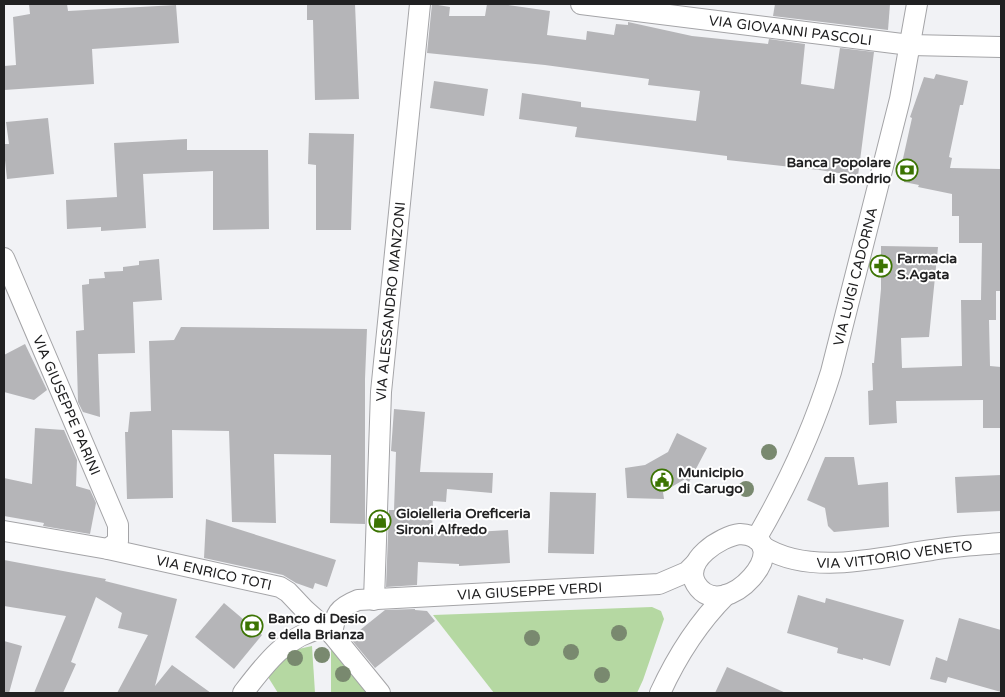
<svg xmlns="http://www.w3.org/2000/svg" width="1005" height="697" font-family="'Varela Round',sans-serif">
	<style>
		.green { fill: #b5d8a2 }
		.building { fill: #b5b5b8 }
		.lines { fill: none; stroke-linecap: round; stroke-linejoin: round }
		.minor-casing { stroke: #a4a4a7; stroke-width: 22 }
		.minor { stroke: #fff; stroke-width: 20 }
		.tree { fill: #79896f }
		.labels { text-anchor: middle; dominant-baseline: central; stroke-width: 4; stroke-linejoin: round; paint-order: stroke }
		.street-label { font-size: 14px; fill: #212122; stroke: #fff }
		.poi-label { font-size: 14px; font-weight: bold; fill: #212122; stroke: #fff; text-anchor: start }
	</style>
	<rect width="100%" height="100%" fill="#f1f2f5"/>
	<!-- green -->
	<g class="green">
		<polygon points="652,607 661,611 664,619 643,680 637,693 494,693 433,615"/>
		<polygon points="312,646 315,693 278,693 268,677 279,664 294,650"/>
		<polygon points="331,648 367,693 331,693"/>
	</g>
	<!-- building -->
	<g class="building">
		<polygon points="29,4 67,4 68,11 176,5 179,43 92,49 94,84 4,90 4,66 16,65 13,17 30,14"/>
		<polygon points="307,4 355,4 359,99 315,100 313,20 307,20"/>
		<polygon points="432,4 450,7 449,16 485,16 487,4 501,4 550,11 547,35 586,40 587,31 614,35 616,24 628,25 628,22 692,36 768,44 769,39 805,44 801,84 834,89 840,48 874,52 858,176 819,170 727,160 727,156 575,137 577,127 519,119 522,93 581,102 581,107 696,121 700,91 648,85 649,79 545,65 427,53"/>
		<polygon points="775,4 890,4 888,30 773,16"/>
		<polygon points="936,74 968,81 963,105 960,105 949,157 952,158 950,168 1001,169 1001,291 996,291 996,320 989,320 990,366 1001,367 1001,428 983,428 983,400 896,401 897,423 869,425 868,391 873,390 872,363 874,363 881,289 881,246 938,247 929,337 901,338 902,368 962,366 961,300 981,300 982,243 959,243 959,216 952,216 952,194 918,187 919,185 904,182 908,165 902,163 912,118 910,117 924,77 934,79"/>
		<polygon points="434,81 488,89 484,116 430,108"/>
		<polygon points="48,118 54,174 7,179 4,151 4,144 9,144 6,122"/>
		<polygon points="309,133 354,134 351,230 316,230 316,165 308,164"/>
		<polygon points="187,139 187,150 268,150 269,229 213,230 213,171 143,174 146,228 101,231 101,227 67,229 66,200 117,197 114,143"/>
		<polygon points="159,259 162,300 133,302 135,353 98,354 100,417 83,412 78,402 76,331 84,330 82,285 89,284 89,279 105,278 104,272 123,271 123,267 139,265 139,261"/>
		<polygon points="181,327 367,329 365,379 365,524 330,523 331,455 274,454 276,523 232,522 229,431 172,430 173,498 127,499 125,432 128,432 130,412 151,411 149,341 174,340"/>
		<polygon points="25,344 47,390 34,400 4,392 4,355"/>
		<polygon points="394,409 425,412 420,472 493,473 492,493 447,489 446,502 433,501 432,532 460,533 508,530 510,563 459,566 459,564 418,562 417,585 386,587 389,510 394,510 396,452 391,451"/>
		<polygon points="35,428 64,430 77,460 76,486 90,490 96,503 90,534 43,526 44,523 4,516 4,478 32,484"/>
		<polygon points="677,433 707,448 689,482 685,479 663,492 664,499 627,498 625,468 645,465 668,452"/>
		<polygon points="825,457 854,457 858,485 888,482 889,527 834,532 828,526 825,508 807,500"/>
		<polygon points="1001,475 1001,511 957,513 955,477"/>
		<polygon points="550,492 596,493 594,554 548,553"/>
		<polygon points="206,519 336,560 327,587 315,583 313,589 296,583 283,575 204,558"/>
		<polygon points="4,560 106,579 105,581 177,599 155,686 172,665 211,693 117,693 148,635 118,628 122,613 96,597 71,662 76,664 63,693 34,693 66,616 4,606"/>
		<polygon points="798,595 825,603 826,598 904,620 890,666 863,658 863,660 837,653 838,648 787,633"/>
		<polygon points="224,603 262,635 234,669 195,637"/>
		<polygon points="415,609 415,610 427,611 435,621 375,668 350,638 385,610"/>
		<polygon points="959,618 1001,630 1001,692 948,677 946,683 930,679 936,657 947,661"/>
		<polygon points="4,641 22,646 9,693 4,693"/>
		<polygon points="727,667 786,693 715,693"/>
	</g>
	<g class="lines">
		<!-- minor casing -->
		<g class="minor-casing">
			<g id="minor">
				<path id="s1" d="M581,4L910,45L1001,47"/>
				<path id="s2" d="M4,258L118,525V541L108,549"/>
				<path id="s3" d="M4,531L108,549L280,587L288,592L305,610L332,634L380,693"/>
				<path d="M740,534C803,538 723,629 696,584C682,561 721,536 740,534Z"/>
				<path id="s4" d="M756,539C787,486 813,430 831,372L900,99L917,4"/>
				<path id="s5" d="M762,546C810,577 880,557 932,550C955,546 978,545 1001,543"/>
				<path id="s6" d="M374,600L381,392L420,4"/>
				<path id="s7" d="M332,634C335,614 338,608 358,600L659,584L687,572L695,564"/>
				<path d="M243,693C265,664 287,634 325,628"/>
				<path d="M660,693C677,656 697,624 726,595"/>
			</g>
		</g>
		<!-- minor -->
		<use href="#minor" class="minor"/>
	</g>
	<!-- trees -->
	<g class="tree">
		<circle cx="769" cy="452" r="8"/>
		<circle cx="746" cy="489" r="8"/>
		<circle cx="619" cy="633" r="8"/>
		<circle cx="532" cy="638" r="8"/>
		<circle cx="571" cy="652" r="8"/>
		<circle cx="322" cy="655" r="8"/>
		<circle cx="295" cy="658" r="8"/>
		<circle cx="343" cy="674" r="8"/>
		<circle cx="602" cy="675" r="8"/>
	</g>
	<!-- icons -->
	<defs>
		<g id="bank-ring" transform="scale(1.125)"><circle r="9.5" fill="#fff" stroke="#3c7403" stroke-width="1.5"/><path d="M-6-4H6V4H-6ZM0-2.3a2.3 2.3 0 1 0 0 4.6a2.3 2.3 0 1 0 0-4.6Z" fill="#3c7403"/></g>
		<g id="pharmacy-ring" transform="scale(1.125)"><circle r="9.5" fill="#fff" stroke="#3c7403" stroke-width="1.5"/><path d="M-2-6h4v4h4v4h-4v4h-4v-4h-4v-4h4Z" fill="#3c7403"/></g>
		<g id="civic-ring" transform="scale(1.125)"><circle r="9.5" fill="#fff" stroke="#3c7403" stroke-width="1.5"/><path d="M-.6-6.5H3V-4.5H.6V-3L4-1V1h2V6H-6V1h2V-1L-.6-3ZM-1.2 2.5V6h2.4V2.5Z" fill="#3c7403"/></g>
		<g id="shop-ring" transform="scale(1.125)"><circle r="9.5" fill="#fff" stroke="#3c7403" stroke-width="1.5"/><path d="M-5-2.5h2.3a2.7 3.5 0 0 1 5.4 0H5L5.5 6h-11ZM-1.5-2.5h3a1.5 2.3 0 0 0-3 0Z" fill="#3c7403"/></g>
	</defs>
	<g fill-rule="evenodd">
		<use href="#bank-ring" x="907" y="170"/>
		<use href="#pharmacy-ring" x="881" y="266"/>
		<use href="#civic-ring" x="662" y="480"/>
		<use href="#shop-ring" x="380" y="521"/>
		<use href="#bank-ring" x="252" y="626"/>
	</g>
	<g class="labels">
		<!-- street labels -->
		<g class="street-label">
			<text stroke="none"><textPath href="#s1" startOffset="211">VIA GIOVANNI PASCOLI</textPath></text>
			<text stroke="none"><textPath href="#s4" startOffset="282">VIA LUIGI CADORNA</textPath></text>
			<text stroke="none"><textPath href="#s6" startOffset="299">VIA ALESSANDRO MANZONI</textPath></text>
			<text stroke="none"><textPath href="#s2" startOffset="160">VIA GIUSEPPE PARINI</textPath></text>
			<text stroke="none"><textPath href="#s5" startOffset="136">VIA VITTORIO VENETO</textPath></text>
			<text stroke="none"><textPath href="#s3" startOffset="214">VIA ENRICO TOTI</textPath></text>
			<text stroke="none"><textPath href="#s7" startOffset="218">VIA GIUSEPPE VERDI</textPath></text>
		</g>
		<!-- poi labels -->
		<g class="poi-label">
			<text x="891" y="162" text-anchor="end">Banca Popolare<tspan x="891" dy="16">di Sondrio</tspan></text>
			<text x="897" y="258">Farmacia<tspan x="897" dy="16">S.Agata</tspan></text>
			<text x="678" y="472">Municipio<tspan x="678" dy="16">di Carugo</tspan></text>
			<text x="396" y="513">Gioielleria Oreficeria<tspan x="396" dy="16">Sironi Alfredo</tspan></text>
			<text x="268" y="618">Banco di Desio<tspan x="268" dy="16">e della Brianza</tspan></text>
		</g>
	</g>
	<!-- border -->
	<rect width="1005" height="697" fill="none" stroke="#212122" stroke-width="10"/>
</svg>
